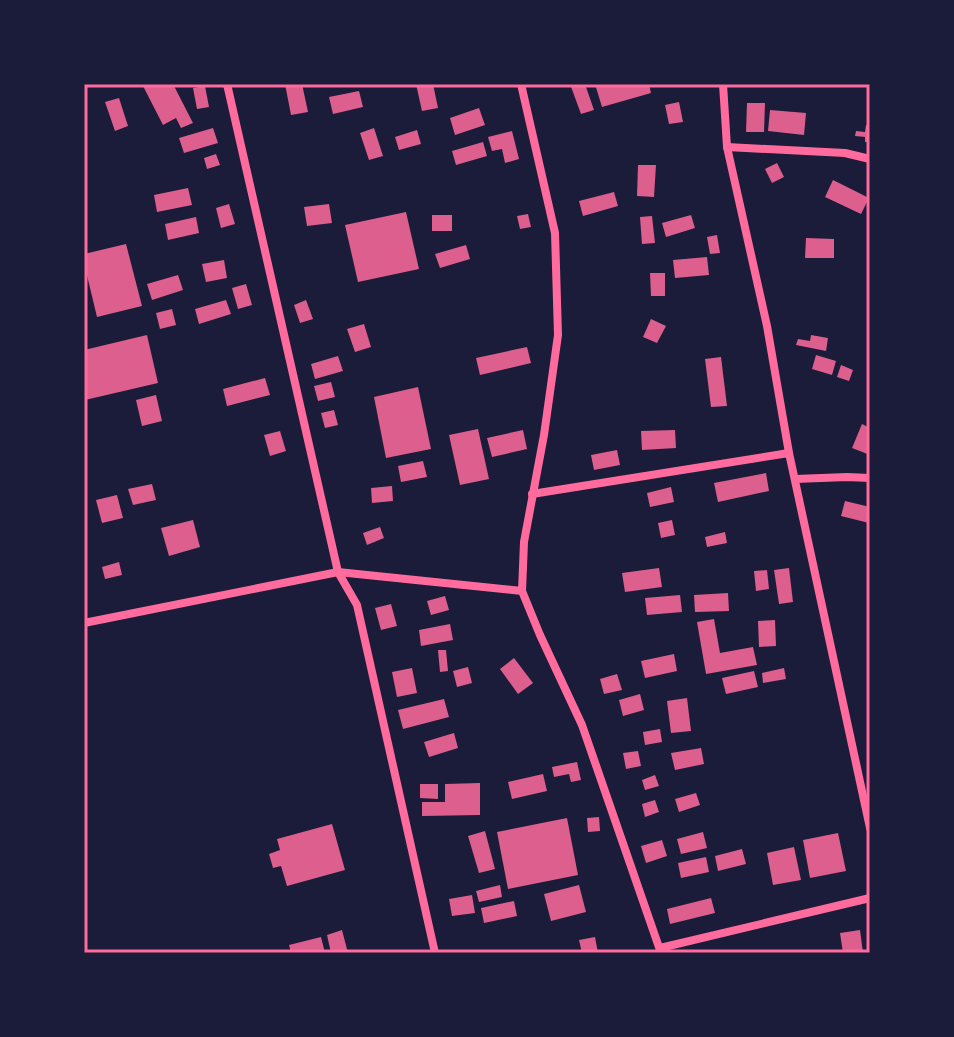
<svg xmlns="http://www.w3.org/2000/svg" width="954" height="1037" font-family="Quicksand,sans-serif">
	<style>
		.building { fill: #dd5f8e }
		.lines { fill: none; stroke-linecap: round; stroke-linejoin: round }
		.minor { stroke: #ff6b9d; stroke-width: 8 }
		.neatline { fill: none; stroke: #ff6b9d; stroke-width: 3 }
	</style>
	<rect width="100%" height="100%" fill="#1b1b3a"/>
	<!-- building -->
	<g class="building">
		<polygon points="142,84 173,84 193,123 181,128 176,118 163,125"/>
		<polygon points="285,84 302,84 308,112 291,115"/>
		<polygon points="416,84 433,84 438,108 422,111"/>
		<polygon points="570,84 585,84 594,110 581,114"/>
		<polygon points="595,84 649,84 651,93 602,107"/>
		<polygon points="205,86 209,107 197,109 193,88"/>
		<polygon points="359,91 363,107 333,114 329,97"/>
		<polygon points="119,98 128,126 115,131 105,102"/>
		<polygon points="679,102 683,122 669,124 665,105"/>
		<polygon points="747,103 765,103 764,132 746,132"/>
		<polygon points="479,108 485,125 455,135 450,118"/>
		<polygon points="770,110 806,113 804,135 768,131"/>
		<polygon points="866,125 870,126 870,142 865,142 865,137 855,136 856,131 865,132"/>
		<polygon points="213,128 218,143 184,153 179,138"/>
		<polygon points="374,128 383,156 369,160 360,133"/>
		<polygon points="417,130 421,144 399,150 395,137"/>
		<polygon points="512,131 519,159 505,163 502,149 492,151 488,137"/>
		<polygon points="483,142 487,156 456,165 452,151"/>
		<polygon points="216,154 220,165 207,169 204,158"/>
		<polygon points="777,163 784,177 772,183 765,169"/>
		<polygon points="638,165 656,165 654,197 637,196"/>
		<polygon points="833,180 869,198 861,214 825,197"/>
		<polygon points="188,188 192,205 157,212 154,195"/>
		<polygon points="614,192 618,206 583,216 579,201"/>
		<polygon points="229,204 235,224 221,228 216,208"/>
		<polygon points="329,204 332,223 307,226 304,207"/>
		<polygon points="406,212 419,269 358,282 345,225"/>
		<polygon points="528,214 531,227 520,229 517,216"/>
		<rect x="432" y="215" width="20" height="16"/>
		<polygon points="691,215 695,228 666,237 662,223"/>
		<polygon points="652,216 655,243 642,244 640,217"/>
		<polygon points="196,217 199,233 168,240 165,224"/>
		<polygon points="717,235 720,253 710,254 707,237"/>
		<polygon points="806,238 834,239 834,258 805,258"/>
		<polygon points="126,244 142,306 97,317 84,263 84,254"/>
		<polygon points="466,245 470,259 440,268 435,254"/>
		<polygon points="707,257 709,275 675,278 673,260"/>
		<polygon points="224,260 227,278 206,282 202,264"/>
		<polygon points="650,273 665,273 665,296 651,296"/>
		<polygon points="178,275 183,290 152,300 147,284"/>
		<polygon points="246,284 252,305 238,309 232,288"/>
		<polygon points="226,300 231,314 199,324 195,309"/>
		<polygon points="306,300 313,319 300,323 294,305"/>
		<polygon points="172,309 176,325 160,329 156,313"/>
		<polygon points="651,319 666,326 657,343 643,337"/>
		<polygon points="364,324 371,347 355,352 347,329"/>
		<polygon points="147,335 158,383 85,400 84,350"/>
		<polygon points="811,335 828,338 826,351 796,345 798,339 810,341"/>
		<polygon points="527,347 531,363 480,375 476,358"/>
		<polygon points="816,355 836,361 832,375 812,369"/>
		<polygon points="338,356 343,371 315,379 311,364"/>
		<polygon points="721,357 727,406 711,407 705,359"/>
		<polygon points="841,365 853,370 849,381 837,377"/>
		<polygon points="265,378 270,395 227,406 223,389"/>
		<polygon points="331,382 335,397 318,401 314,386"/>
		<polygon points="418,387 431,449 386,458 374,397"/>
		<polygon points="156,395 162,421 142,426 136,400"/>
		<polygon points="334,410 338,425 325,428 321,413"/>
		<polygon points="862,424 870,428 870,455 852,448"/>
		<polygon points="478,429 489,479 460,485 449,435"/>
		<polygon points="523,430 527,449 492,457 487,438"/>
		<polygon points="675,430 676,448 642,450 641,431"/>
		<polygon points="280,431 286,451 270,456 264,435"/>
		<polygon points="617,450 620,465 594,470 591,455"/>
		<polygon points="423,461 427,477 401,482 398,466"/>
		<polygon points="766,473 769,491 718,502 714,483"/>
		<polygon points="152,484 156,500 133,505 128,489"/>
		<polygon points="392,486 393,501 372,503 371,488"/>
		<polygon points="671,487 674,502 650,507 647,493"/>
		<polygon points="117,495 123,518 102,523 96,500"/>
		<polygon points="845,501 870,507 869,523 841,516"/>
		<polygon points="193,520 200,547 169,556 161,528"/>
		<polygon points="672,520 675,535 661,538 658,523"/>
		<polygon points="380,527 384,538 367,545 363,533"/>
		<polygon points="725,532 727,543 707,547 705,537"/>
		<polygon points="119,562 122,575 105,579 102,567"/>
		<polygon points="659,568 662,587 625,592 622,573"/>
		<polygon points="789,568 793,602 779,604 774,570"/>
		<polygon points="767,570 769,589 756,591 754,571"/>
		<polygon points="728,593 729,611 695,612 694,595"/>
		<polygon points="680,595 682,612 647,615 645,598"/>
		<polygon points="445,596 449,610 431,615 427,601"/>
		<polygon points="391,604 397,626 381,630 375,608"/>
		<polygon points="714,619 720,653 753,647 757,665 706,674 697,622"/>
		<polygon points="775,620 776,646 759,647 758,621"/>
		<polygon points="450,624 453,640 421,646 419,630"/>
		<polygon points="438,650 446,650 448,671 440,672"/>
		<polygon points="674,654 677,671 645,678 641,661"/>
		<polygon points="514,658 533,683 518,694 500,669"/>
		<polygon points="468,667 472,683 457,687 453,671"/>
		<polygon points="412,668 417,693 397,697 392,672"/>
		<polygon points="784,668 786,679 763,683 762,673"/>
		<polygon points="754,671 758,687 726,694 722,678"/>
		<polygon points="617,674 622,690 604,694 600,679"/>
		<polygon points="640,694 644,710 623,716 619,700"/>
		<polygon points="687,698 691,731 671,733 667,701"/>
		<polygon points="444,699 449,717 403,729 398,710"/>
		<polygon points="660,729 662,742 645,745 643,732"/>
		<polygon points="454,733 458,748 429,757 424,742"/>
		<polygon points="701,748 704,764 675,770 671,753"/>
		<polygon points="638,751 641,766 626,769 623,753"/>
		<polygon points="577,762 581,780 571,782 569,774 554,777 552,767"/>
		<polygon points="543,774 547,791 512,799 508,782"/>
		<polygon points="655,775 659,786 645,790 642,780"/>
		<polygon points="480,783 480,815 422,816 422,802 445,802 445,784"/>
		<polygon points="420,784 438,784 438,799 420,798"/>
		<polygon points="696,793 700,805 679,812 675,799"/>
		<polygon points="655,800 659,812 645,817 642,804"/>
		<polygon points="599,817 600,831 588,832 587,818"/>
		<polygon points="567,818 578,875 508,889 497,832"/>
		<polygon points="332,824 345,870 287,886 281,866 273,868 269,854 280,850 277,839"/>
		<polygon points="485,831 495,869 479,873 468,836"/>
		<polygon points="703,832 707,848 681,854 677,839"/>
		<polygon points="838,833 846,871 810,878 803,840"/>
		<polygon points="662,840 667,856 646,863 641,846"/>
		<polygon points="794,847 801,880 773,885 767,853"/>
		<polygon points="742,849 746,864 718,871 715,856"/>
		<polygon points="706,857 709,872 681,878 678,863"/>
		<polygon points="500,885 502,897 479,902 476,891"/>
		<polygon points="579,885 586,912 551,921 544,894"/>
		<polygon points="472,895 475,913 452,916 449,899"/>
		<polygon points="711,898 715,913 670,924 667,909"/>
		<polygon points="514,901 517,916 484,923 481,908"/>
		<polygon points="342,930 348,953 331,953 327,935"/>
		<polygon points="860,930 863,953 843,953 840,933"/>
		<polygon points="321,937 325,953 291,953 289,945"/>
		<polygon points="595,937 598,953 582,953 579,940"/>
	</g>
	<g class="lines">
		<!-- minor -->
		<g class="minor">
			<polyline points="227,84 338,572 357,605 435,953"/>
			<polyline points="723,84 727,147 767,326 789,453 870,828"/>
			<polyline points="727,147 845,153 870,159"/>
			<polyline points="795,479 847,477 870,478"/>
			<polyline points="532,494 789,453"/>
			<polyline points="522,591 540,635 582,725 661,953"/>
			<polyline points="84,623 338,572 522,591 524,542 544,435 558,335 555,233 521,84"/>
			<polyline points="660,948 870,898"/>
		</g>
	</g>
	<!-- border -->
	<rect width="954" height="1037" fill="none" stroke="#1b1b3a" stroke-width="172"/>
	<rect x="86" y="86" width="782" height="865" class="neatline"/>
</svg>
